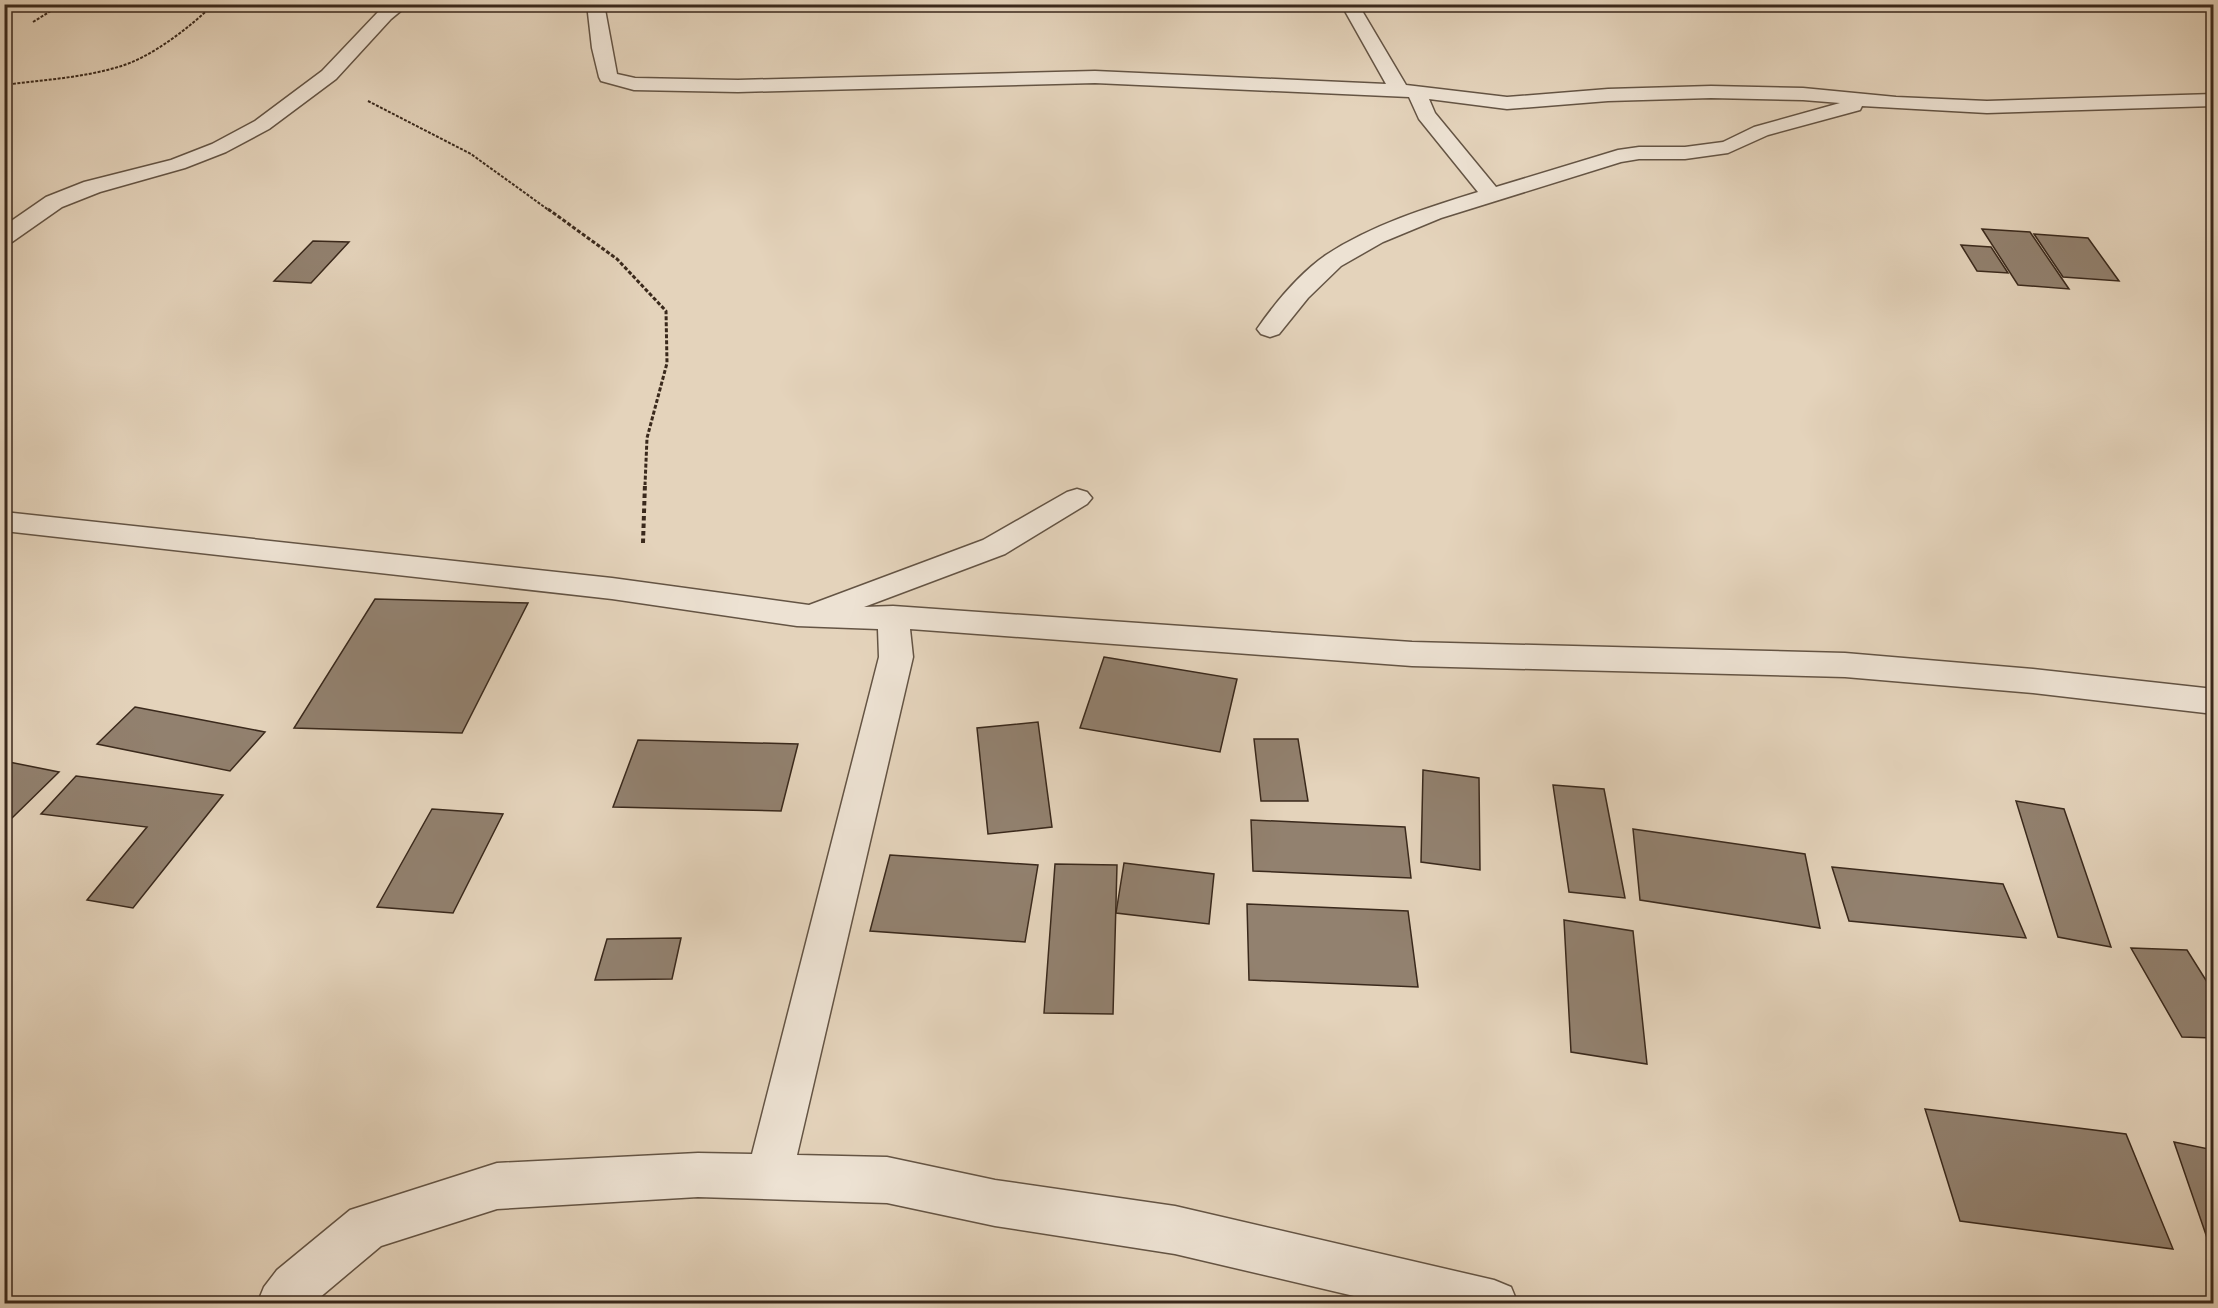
<svg xmlns="http://www.w3.org/2000/svg" width="2218" height="1308" font-family="'IM FELL Great Primer',serif">
	<style>
		.building { fill: #92816f; stroke: #3a291c; stroke-width: 1.5 }
		.lines { fill: none; stroke-linecap: round; stroke-linejoin: round }
		.street-casing { stroke: #645444; stroke-width: 3 }
		.path-far2 { stroke: #3a291c; stroke-width: 2; stroke-dasharray: 3 1.5; stroke-linecap: butt }
		.path-far1 { stroke: #3a291c; stroke-width: 3; stroke-dasharray: 4 2; stroke-linecap: butt }
		.path { stroke: #3a291c; stroke-width: 4; stroke-dasharray: 4.5 3; stroke-linecap: butt }
		.street { fill: #ede2d3; fill-rule: evenodd }
	</style>
	<rect width="100%" height="100%" fill="#e4d3bb"/>
	<filter id="stains"><feTurbulence type="fractalNoise" baseFrequency=".00333" numOctaves="4"/><feColorMatrix values="0 0 0 0 .2 0 0 0 0 .09 0 0 0 0 .02 0 0 0 .5 -.17"/></filter>
	<radialGradient id="worn" r=".72"><stop offset=".6" stop-color="#630" stop-opacity="0"/><stop offset="1" stop-color="#630" stop-opacity=".3"/></radialGradient>
	<!-- building -->
	<g class="building">
		<polygon points="1982,229 2030,232 2069,289 2018,285"/>
		<polygon points="2034,234 2088,238 2119,281 2063,277"/>
		<polygon points="313,241 349,242 311,283 274,281"/>
		<polygon points="1961,245 1991,247 2008,273 1977,271"/>
		<polygon points="375,599 528,603 462,733 294,728"/>
		<polygon points="1104,657 1237,679 1220,752 1080,728"/>
		<polygon points="135,707 265,732 230,771 97,744"/>
		<polygon points="1038,722 1052,827 988,834 977,728"/>
		<polygon points="1254,739 1298,739 1308,801 1261,801"/>
		<polygon points="638,740 798,744 781,811 613,807"/>
		<polygon points="4,761 59,772 12,818 4,817"/>
		<polygon points="1423,770 1479,778 1480,870 1421,862"/>
		<polygon points="76,776 223,795 133,908 87,900 147,827 41,814"/>
		<polygon points="1553,785 1604,789 1625,898 1569,892"/>
		<polygon points="2016,801 2064,809 2111,947 2058,937"/>
		<polygon points="432,809 503,814 453,913 377,907"/>
		<polygon points="1251,820 1405,827 1411,878 1253,871"/>
		<polygon points="1633,829 1805,854 1820,928 1640,900"/>
		<polygon points="890,855 1038,865 1025,942 870,931"/>
		<polygon points="1124,863 1214,874 1209,924 1116,913"/>
		<polygon points="1055,864 1117,865 1113,1014 1044,1013"/>
		<polygon points="1832,867 2003,884 2026,938 1849,921"/>
		<polygon points="1247,904 1408,911 1418,987 1249,980"/>
		<polygon points="1564,920 1633,931 1647,1064 1571,1052"/>
		<polygon points="681,938 672,979 595,980 607,939"/>
		<polygon points="2131,948 2187,950 2214,993 2214,1038 2182,1037"/>
		<polygon points="1925,1109 2126,1134 2173,1249 1960,1221"/>
		<polygon points="2174,1142 2214,1150 2214,1258"/>
	</g>
	<g class="lines">
		<!-- street casing -->
		<g class="street-casing">
			<g id="street">
				<polygon points="389,4 409,4 391,19 336,79 269,129 226,152 185,168 100,192 62,207 12,242 4,244 4,226 46,197 84,182 171,160 212,144 255,121 322,71 379,11"/>
				<path d="M587,4H604L617,74L635,78L738,80L1095,71L1386,84L1341,4H1358L1406,85L1507,97L1608,89L1711,86L1803,88L1896,97L1987,101L2214,94V106L1987,113L1862,106L1860,110L1768,135L1728,153L1685,159H1639L1621,162L1441,218L1383,242L1341,266L1308,298L1279,334L1270,337L1261,334L1257,329C1275,303 1300,273 1326,255C1372,225 1426,208 1478,192L1419,119L1409,97L1095,83L738,92L634,90L601,81L599,77L592,48ZM1711,98L1803,100L1840,103L1754,127L1723,142L1685,147H1639L1618,150L1496,187L1435,113L1429,99L1507,109L1608,101Z"/>
				<polygon points="1077,489 1087,492 1092,498 1087,504 1005,554 864,607 893,606 1412,642 1845,653 2033,669 2214,689 2214,714 2033,693 1845,677 1412,666 910,629 913,657 797,1155 887,1157 995,1180 1175,1206 1494,1280 1511,1287 1518,1304 1388,1304 1175,1254 995,1226 887,1203 698,1197 497,1209 381,1246 312,1304 257,1304 264,1287 277,1270 350,1210 497,1163 698,1153 752,1154 879,657 878,629 797,626 612,599 4,531 4,512 612,578 809,605 983,540 1067,492"/>
			</g>
		</g>
		<!-- path-far2 -->
		<g class="path-far2">
			<polyline points="33,22 62,4"/>
			<path d="M4,85C42,80 81,78 118,67C151,58 190,27 214,4"/>
			<polyline points="368,101 471,154 550,211"/>
		</g>
		<!-- path-far1 -->
		<polyline class="path-far1" points="548,209 617,259 666,311 667,363 647,438 645,485"/>
		<!-- path -->
		<polyline class="path" points="643,543 645,483"/>
		<!-- street -->
		<use href="#street" class="street"/>
	</g>
	<!-- margin -->
	<rect width="2218" height="1308" fill="none" stroke="#e4d3bb" stroke-width="24"/>
	<rect x="6" y="6" width="2206" height="1296" fill="none" stroke="#3a291c" stroke-width="3"/>
	<rect x="12" y="12" width="2194" height="1284" fill="none" stroke="#3a291c" stroke-width="1.5"/>
	<rect width="100%" height="100%" filter="url(#stains)"/>
	<rect width="100%" height="100%" fill="url(#worn)"/>
</svg>
